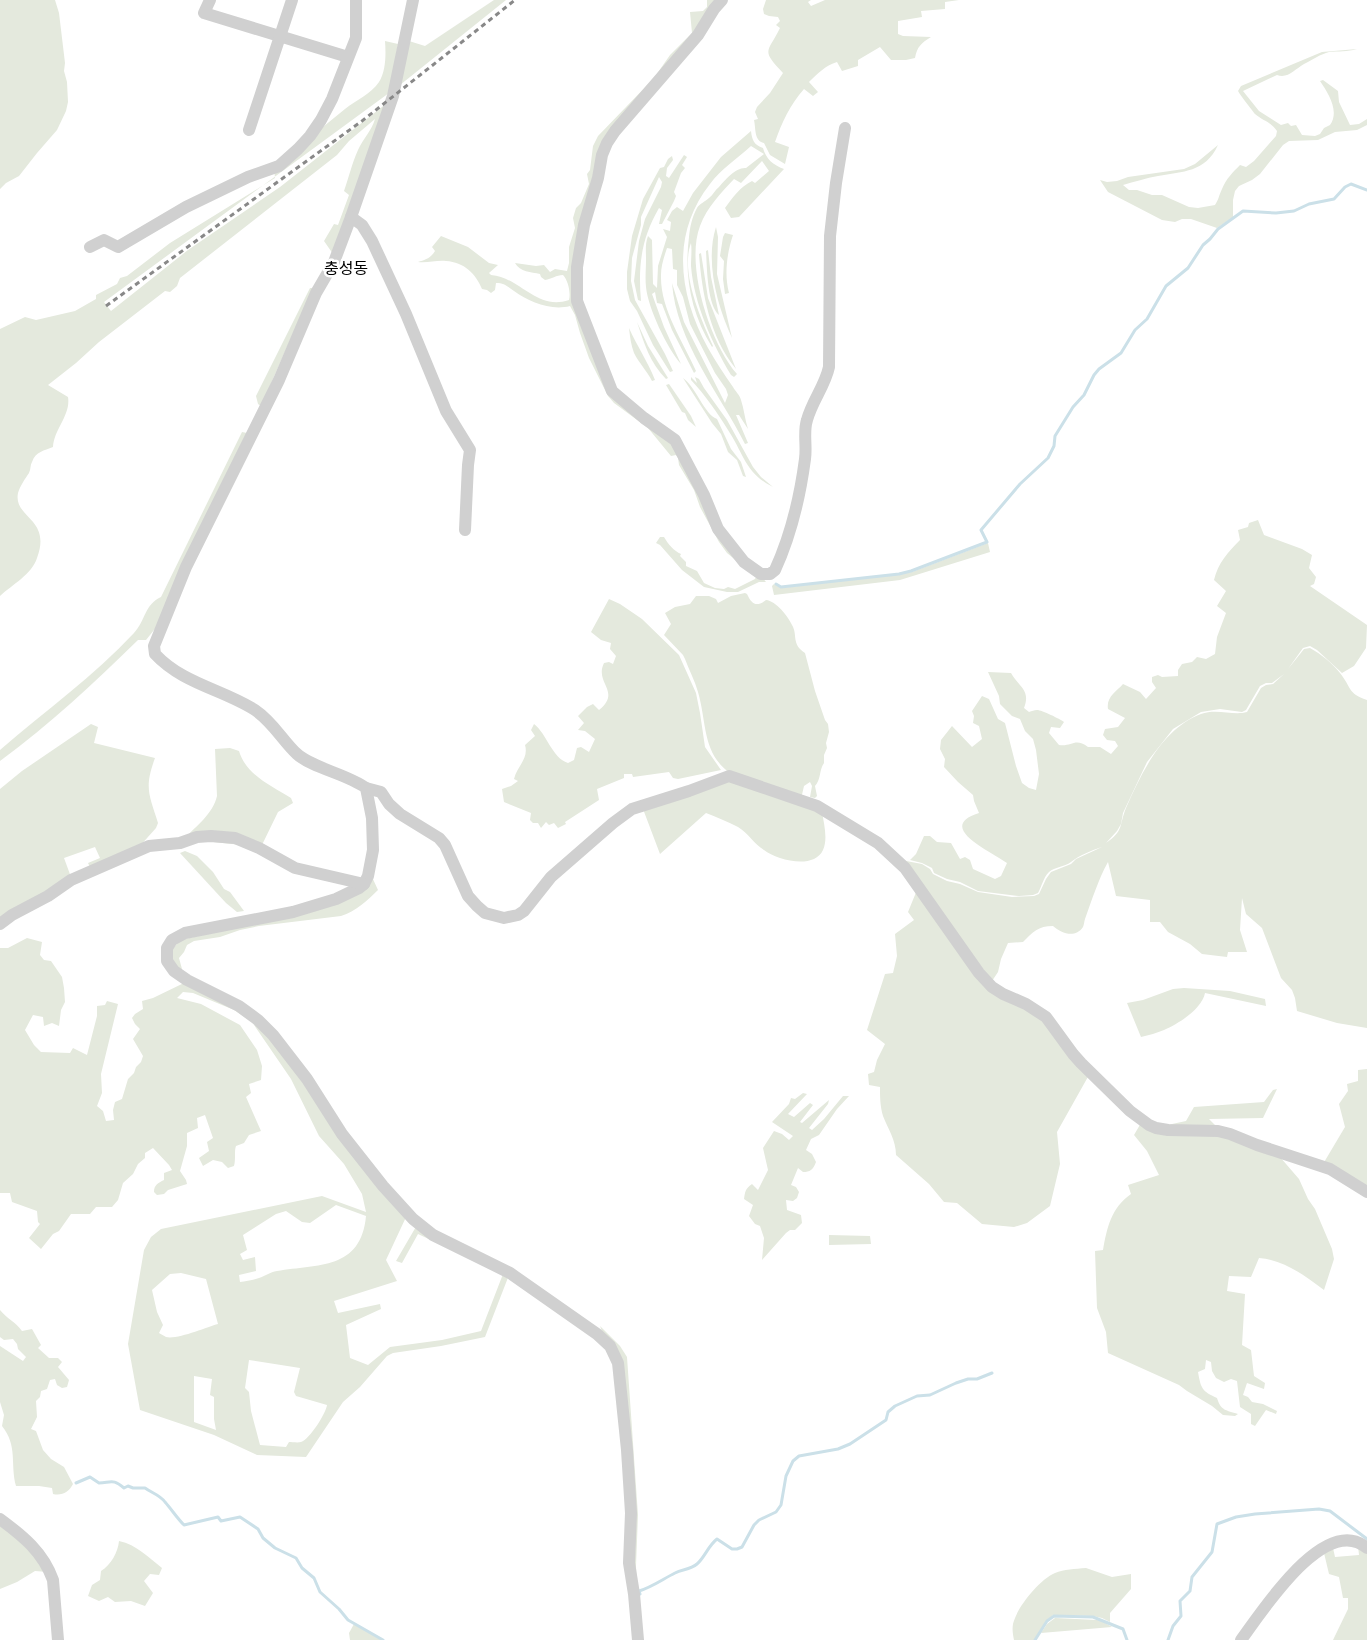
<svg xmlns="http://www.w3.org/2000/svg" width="1367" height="1640" font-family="Roboto,'Noto Sans KR',sans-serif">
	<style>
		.green { fill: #e4e9dd; fill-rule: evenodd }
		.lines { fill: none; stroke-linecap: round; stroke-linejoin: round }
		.stream { stroke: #cbe0e8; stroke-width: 3 }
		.minor { stroke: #d0d0d0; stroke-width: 12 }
		.rail { stroke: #888; stroke-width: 3; stroke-dasharray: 5 4; stroke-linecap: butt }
		.labels { text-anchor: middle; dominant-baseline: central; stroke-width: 5; stroke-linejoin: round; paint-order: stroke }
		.quarter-label { font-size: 16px; fill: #000; stroke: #fff }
	</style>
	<rect width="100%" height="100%" fill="#fff"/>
	<!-- green -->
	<g class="green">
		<polygon points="0,0 55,0 59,13 65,63 64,71 67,82 68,102 66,111 57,130 37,153 19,176 6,183 0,189"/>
		<polygon points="494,0 506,0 400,85 409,41 425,46"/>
		<path d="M707,0H718L696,34L613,131L574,278L607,387L672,441L704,503L766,582H759L738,592H727L704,587L682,570L660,545L656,543L660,537H664C668,544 674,551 681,554L680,556L686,562V566L697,571L704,583L715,588L724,589L728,587L735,589L755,579L756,577L727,553L719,542L700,507L694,490L679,465L678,458L676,455L671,456L648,428L614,403L608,396L589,358L580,333L575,315L570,306C551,311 529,302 514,291C507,286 504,283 496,283L495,290L491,293L487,290L482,289C476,274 464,262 446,261C437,260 428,263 418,262C425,260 431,258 435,251L432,247L441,236L468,247L489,263L498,265L489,273L491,275C520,277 536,311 569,300C571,293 568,280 563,275C556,275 552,279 545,280L541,277L540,274C531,272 520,272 515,263L536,266L544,265L550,272L555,269L567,271L569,263V247L575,228L573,218L576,208L581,203L589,184L587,174L590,170L593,146L598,136L654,78L670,55L692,33L690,12L703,11L707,7Z"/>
		<path d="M766,0H811L808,2L811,6L825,0H959L945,2V9L921,11L922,17L898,21V34L903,36L931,37C921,43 917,47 915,58L906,60H891L880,47L858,60V66L842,71L837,62C826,65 817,74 809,82L818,92L813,96L804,89C790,105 782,122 775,142L789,147L785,164L770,155L764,143C754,141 756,129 754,120L758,119L755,112L757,107L770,93L783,73C761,49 767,54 780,28L776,25L780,21L778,17L769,16L764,14L763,9Z"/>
		<path d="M385,41L398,44L389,93L104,302L111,311L188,250L280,187L387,103L333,254L324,241L334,224L338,225L349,195L344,191C349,177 352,163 358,150C363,139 372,130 375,119L349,141L337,155L180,278L177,286L170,292L165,291L99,342L76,363L48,385L68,397C71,415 54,429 53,447C44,451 36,451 32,462C30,465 31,469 29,473C25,479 20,486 18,493C13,518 52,518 37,558C32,574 12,585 0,596V329L25,317L36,320L75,311L96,299V295L117,284L120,278L127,276L170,243L275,178L274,169C298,149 321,128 345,109C356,100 371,94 379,82C386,71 386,54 385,41Z"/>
		<path d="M1357,49C1347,52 1339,51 1329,52C1321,54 1312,60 1304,64C1295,69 1288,79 1277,75L1243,91L1259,111L1281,125L1288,123L1291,126L1296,125L1302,135L1315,136L1320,134L1324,128L1330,125C1340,111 1328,93 1320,81L1323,80L1338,91L1339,102L1350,125L1359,124L1367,119V125L1357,130L1335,132L1318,140L1289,141L1283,145L1260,174L1252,180L1239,186L1235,191L1233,200V217L1217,228L1191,219H1182L1175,222L1162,220L1108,192L1100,180L1107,182L1117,181L1128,177L1184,169L1195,164L1218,145C1205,173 1183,171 1158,176C1146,178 1134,182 1123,185L1129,190H1137L1152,195H1162L1189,207L1198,208L1215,205C1219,199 1219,195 1222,189C1226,179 1233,172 1240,165L1246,167L1254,161L1276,136L1277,131C1270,121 1263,121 1255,114C1252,110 1240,95 1238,91L1241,86L1322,52Z"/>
		<path d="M751,131C752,140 754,145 763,148C766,159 773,165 784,169L739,217L731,218L725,208C733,197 740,187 752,181L755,183L769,171L762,161L741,183L734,179C721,193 707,207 700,226C685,265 710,343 737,374L734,377L731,375C712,343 694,304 691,266C691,259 692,250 691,243C680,273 701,319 713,346L712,347C691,313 684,276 689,237C690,227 692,217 697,208C700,203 705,202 709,198C713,195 715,190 719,187C725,180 736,167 746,168L764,154L751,146C737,159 721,169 710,184C670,235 679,295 708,348C716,362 724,374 733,387C735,391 740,395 741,400C744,409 745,420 748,429L739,415H736L748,443L745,444C720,394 676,341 672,283L684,322L725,403L728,395L726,389L715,373L690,324L683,297L677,285V270L673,269L672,249L667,248C664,257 661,266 661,275C660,309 683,341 696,371L694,373L672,330L662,304L657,303L655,292L652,294L664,327L681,364C667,348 648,308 646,287C645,278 646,269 646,259C646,251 645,244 648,236L652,240L653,284L657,288L658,266L667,237L663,229L670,231L671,222L667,220L672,211L677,207L683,211L693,193L721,157Z"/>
		<path d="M684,155L687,157L682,165L685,168L681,173L674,192L676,196L674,201L662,224H659L662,210L659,208C641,239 638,266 641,301L638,300L634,281L639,241L645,219L661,187L662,182L659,177L641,217V225L632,258L631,281L635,300L665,354L673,371L670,372L653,345L637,311L630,301L627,289V272L632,236L643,199L660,168L664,167L668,159L672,156L673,160L667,168L666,176L669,178Z"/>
		<path d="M716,227L718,237L717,274L732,338C717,306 705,261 716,227Z"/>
		<path d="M725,233L733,235C727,253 724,274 729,293L725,294L723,279L724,261L720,256L723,237Z"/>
		<path d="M708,250L711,277L719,315C707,305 707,266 706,251Z"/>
		<path d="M701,253L708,298L736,369C710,337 702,294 699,254Z"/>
		<polygon points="310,288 313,288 261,406 258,404 256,396"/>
		<path d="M637,322L648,346L668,378L666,379C650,363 644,343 637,322Z"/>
		<path d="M629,328C637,346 648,362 655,380L652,381C647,371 639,363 634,353C631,345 630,337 629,328Z"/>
		<path d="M691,377L697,383L695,377L699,379L704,388L727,420L753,467L761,477L773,487C745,473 744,454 728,430C717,412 705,395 691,380Z"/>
		<path d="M683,378C696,387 704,414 717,419L731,449L741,462L746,477L743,476L737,460L728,452L721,434L712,423Z"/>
		<polygon points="669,384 691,416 696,427 688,420 685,413 682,412 666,385"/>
		<path d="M242,432L247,433L162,620L146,640H138C94,683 49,725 0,761V750C45,711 94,676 134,633C146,620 144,605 161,597Z"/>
		<path d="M1258,520L1264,535L1302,549L1312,555L1309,568L1316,577L1314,584L1310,586L1367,625L1366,648L1354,666L1342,673L1317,650L1310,646L1303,648L1288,669L1304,649L1310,648C1321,654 1332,663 1340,673C1352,688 1347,693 1367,700V1028L1337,1023L1297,1011L1295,998L1292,990L1281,978L1262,928L1246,914L1242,898L1240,930L1247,952H1228L1227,957L1202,954L1190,944L1168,932L1160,922H1150V900L1116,896L1108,862C1098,880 1092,900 1085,919C1084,922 1084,925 1083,927C1075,939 1061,933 1053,926C1038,926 1033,932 1023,942L1008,943L1001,959L998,972L992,981L901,860L922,864L930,869L933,874L947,881L960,884L978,892L1012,897L1034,896L1039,894L1046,879L1051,872L1071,864L1076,859L1102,847C1090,851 1080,855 1071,862C1064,867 1055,867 1049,872C1043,878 1042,886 1038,893L1033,895L1019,896L978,891L960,882L947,879L934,873L932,868L922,863L910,860L916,854L924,836H930L937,842L951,843L960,859L965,857L970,860L973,869L995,879L1001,876L1007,863C992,852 934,827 979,813L974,801L973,795L958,782L944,767L945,759L940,749L941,740L952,726L972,747L982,739L979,726L973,723L974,716L972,711L982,696L989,699L998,719L1005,723L1016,766L1022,783L1029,788L1036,790L1039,774L1036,750L1033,739L1025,731L1020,719L1012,716L1000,704L999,696L988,672L1011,673C1019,687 1031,690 1024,708L1029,712C1032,711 1034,710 1037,710C1042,710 1060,719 1064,722L1060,728L1051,727L1049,733L1059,745C1072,747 1075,737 1088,747H1100L1111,754L1118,746L1115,741L1107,740L1103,735L1105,729L1118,727L1125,718L1108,709C1106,697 1116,692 1123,684L1140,692L1146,699L1156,688L1152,682V677L1158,675L1162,677L1178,676V670L1182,664L1192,662L1197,657L1206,659L1215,654L1217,637L1226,613L1217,606L1226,591L1214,580C1218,563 1228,552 1240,540L1238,530L1248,527L1249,523ZM1284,674L1273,684L1266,685L1261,688L1247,712C1233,716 1217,708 1201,714C1162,729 1142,772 1126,808C1119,825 1124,831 1106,843L1117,831L1121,824L1123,813L1147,762L1173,729L1201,712L1220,709L1242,712L1246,710L1260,686L1266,683H1272Z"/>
		<polygon points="988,543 990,552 900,580 774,595 772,586 774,584 781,588 899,574 912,572"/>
		<path d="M745,593L747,594C752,605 757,607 766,600C776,601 788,616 792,625C798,635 791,644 805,653L815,691L825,720L828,724L829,732L826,743L827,748L824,755V763C819,770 821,780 815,786L817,796L815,798L810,797L812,786L810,782L804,786L801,799L730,773C702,753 707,723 698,692C695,681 689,670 685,659L683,655L664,635L671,624L665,613L675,607L690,604L696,596H709L716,599L718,603L731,596Z"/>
		<path d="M609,599L620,604L642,619L679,655L696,693L700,713L705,747L721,770L678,779L673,778L669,772L633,777L632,774H624V778L597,789L599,800L565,822L566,824L558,828L554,823L549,825L546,822L541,828L538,823H533L530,820L531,813L504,802L502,789L511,786L518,781L514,779C517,766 529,759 525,745L535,736L531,730L534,724C547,734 552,758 568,763L574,760L577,748L581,747L589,752L595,739L585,731L578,730L584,723L578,716L587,707L593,704L599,710C622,691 594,683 604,663L609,662L613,664L616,656L610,649L611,643L601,640L591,632Z"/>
		<path d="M91,724L98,727L94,743L155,758C144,788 149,794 158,823L156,828L139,847L91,869L88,863L100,858L95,847L64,858L71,877L0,920V789L22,771Z"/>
		<path d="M230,748L239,751C246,775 272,786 291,798L293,803L278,812L261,847L184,839C196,826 213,814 217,796L215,749Z"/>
		<path d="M729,779L822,812C824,824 828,839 823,850C814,870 777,860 764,850C754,844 748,833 738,827C728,822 717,817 706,813L660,854L643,809Z"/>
		<polygon points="185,851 197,856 213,872 224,889 230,892 244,911 237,912 226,903 180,853"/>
		<path d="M372,877L378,890C367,901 356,911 341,916L259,926L240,930L220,937L194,941L187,945L184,952L179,958L182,969L174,968L171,951L180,940L301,914Z"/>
		<path d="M917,890L977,975L1038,1014L1089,1075L1057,1132L1060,1164L1050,1206L1027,1223L1014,1227L982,1224L957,1203L944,1202L929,1184L896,1155C896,1140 888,1129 883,1116C880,1106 880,1096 880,1087L869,1085L868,1074L874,1072L877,1060L885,1044L867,1030L885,974L893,973L897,956L895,934L914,920L908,912Z"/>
		<path d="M27,938L42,942L40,955L44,960L51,961L62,977L64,988L65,1002L61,1010L59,1026L52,1023L44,1026L43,1017L33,1015L25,1030L34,1045L41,1052L70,1053L73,1048L87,1055L97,1016V1006L105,1005L107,1001L118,1004L101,1074L102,1093L97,1106L103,1111L106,1121L114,1120L113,1110L115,1102L122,1099L128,1079L134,1073L136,1067L141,1062L143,1056L133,1039L140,1029L135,1024L132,1018L135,1014L143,1009L142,1001L153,998L186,982L256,1021L407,1215L386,1260L397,1281L334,1301L338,1313L380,1304L381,1309L346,1325L350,1358L368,1365L390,1347L442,1340L481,1331L503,1274L418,1234L402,1263L396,1261L417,1225L509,1275L485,1337L441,1346L393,1353L387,1356L360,1387L343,1402L306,1457L257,1455L214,1435L140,1410L128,1344L144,1250L151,1237L161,1229L322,1196L366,1212L362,1194L344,1164L319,1136L291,1079L252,1022L234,1010L193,993L183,992L177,998L201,1004L240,1025L257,1050L262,1066L261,1080L249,1084L251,1093L246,1097L261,1131L249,1135L244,1143L236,1146C234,1151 236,1158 234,1166L228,1168L222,1162L213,1160L203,1166L199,1158L209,1151L207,1142L213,1138L205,1115L197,1118L198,1128L187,1133V1146L180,1171L186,1180L187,1184L168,1190L164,1194L157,1195L154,1192C154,1185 158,1183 164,1180V1173L172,1170L169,1165L153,1148L145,1153V1158L138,1164L133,1174L123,1183L118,1200L112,1207H96L90,1214H71L59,1231L53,1234L41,1249L29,1238L40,1224L38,1222L37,1211L12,1202L10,1193H0V948H8ZM336,1205L366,1216C361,1270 318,1264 277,1271C270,1272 265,1276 259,1278C253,1280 246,1281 240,1282L239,1275L256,1271L255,1257L243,1260L240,1254L247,1250L243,1235L276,1214L286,1211L302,1222L310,1223ZM181,1273L206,1279L218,1324C207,1327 177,1340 166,1337C164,1336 161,1334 159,1333L163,1325L157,1312L152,1290L170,1274ZM249,1360L300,1368L294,1392L296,1396L327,1405C326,1413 310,1439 301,1442C298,1443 292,1442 289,1442L286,1447L260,1445L251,1411L249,1392L245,1388ZM194,1376L212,1379L210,1395L214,1397V1419L216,1430L194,1422Z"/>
		<path d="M1184,988L1230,991L1265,999L1266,1006L1205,993C1202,1009 1178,1024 1164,1030C1157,1033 1149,1035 1141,1037L1127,1003L1143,1000L1173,989Z"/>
		<polygon points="1367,1069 1367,1189 1323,1164 1345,1127 1339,1104 1348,1091 1347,1084 1358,1081 1358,1070"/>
		<polygon points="1277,1089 1263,1118 1209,1119 1219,1129 1158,1127 1186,1121 1194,1107 1264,1102 1273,1090"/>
		<path d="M803,1093L807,1094L788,1114L794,1117L810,1103L813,1105L800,1122L802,1123L829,1100L828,1104L809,1128L812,1130L824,1119L843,1096H849L837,1109L819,1135L811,1139L806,1150L812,1154L816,1162C813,1170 810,1172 803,1172L798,1168L791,1185L796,1187L799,1192L797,1198L793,1201L786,1200L787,1210L801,1215L802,1223L795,1230H790L786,1233L762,1260L764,1238L760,1226L755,1224L749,1216L753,1205L744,1199C745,1192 745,1189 752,1184L758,1190L768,1170L763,1148L774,1131L782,1134L789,1140L793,1136L772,1122L789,1104L791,1098L795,1099Z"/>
		<path d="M1141,1123L1217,1134L1280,1157L1299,1179L1308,1199L1315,1209L1332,1249L1334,1259L1324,1290C1304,1275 1284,1260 1259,1258L1251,1277L1229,1276L1227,1291L1245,1294L1242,1345L1251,1350L1254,1376L1265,1383L1264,1389L1247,1383L1243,1395L1248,1397L1252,1402L1263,1404L1277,1411L1276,1414L1266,1410L1255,1426L1251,1424V1414L1240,1407L1237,1381L1231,1379L1224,1382L1216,1378L1212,1371L1211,1362L1206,1360L1205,1369L1198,1372C1201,1389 1202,1391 1217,1398C1221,1411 1226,1410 1238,1414L1235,1416L1223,1415L1212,1406L1187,1391L1179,1385L1108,1353L1106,1332L1097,1308L1095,1251L1103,1250C1107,1228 1111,1208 1131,1194L1128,1185L1159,1175L1147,1151L1134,1135Z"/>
		<polygon points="829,1235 870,1236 871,1244 829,1245"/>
		<path d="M0,1310C7,1319 16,1322 22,1331L32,1329L41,1345L38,1348L49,1358H58L62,1362L58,1367L69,1380L67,1387L62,1388L57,1385L55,1379L50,1380L47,1389L41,1391L40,1397L36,1401L37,1417L31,1429L36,1431L43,1450L51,1459L64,1467L73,1484C69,1492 62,1496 53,1494L52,1488L39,1486H16C10,1464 18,1446 2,1426L4,1415L0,1402V1346L23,1361L26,1357L18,1349L17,1344L13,1339L4,1340L0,1337Z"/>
		<polygon points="600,1326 620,1346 627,1357 638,1515 636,1566 639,1640 622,1383"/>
		<polygon points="0,1522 23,1538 48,1572 35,1571 17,1582 0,1589"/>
		<path d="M119,1541C137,1545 148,1557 162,1568L159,1575L150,1574L144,1581L153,1593L145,1606L131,1601L115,1602L108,1597L99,1601L88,1596L92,1585L100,1580L101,1571C111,1565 118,1552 119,1541Z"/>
		<polygon points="1358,1546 1367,1552 1367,1640 1333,1640 1348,1609 1348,1598 1343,1598 1339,1577 1329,1574 1324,1553 1333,1548 1335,1557 1359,1555"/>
		<path d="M1086,1568L1112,1577L1131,1574V1589L1110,1613V1622L1102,1618L1093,1616L1053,1615L1046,1621L1034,1640H1014C1013,1635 1012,1630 1013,1624C1017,1607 1039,1580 1055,1573C1064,1569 1075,1569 1086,1568Z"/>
		<polygon points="1055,1618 1097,1620 1102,1621 1112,1627 1041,1633 1047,1624"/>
		<polygon points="354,1624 381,1640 350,1640 349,1633"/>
	</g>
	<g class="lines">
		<!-- stream -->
		<g class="stream">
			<polyline points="776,584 781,587 899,574 911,571 987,542 981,530 1020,484 1048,458 1054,446 1055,436 1073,407 1084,395 1094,375 1099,369 1121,353 1135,330 1147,319 1166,286 1188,268 1203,245 1210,239 1218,229 1243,211 1276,213 1294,211 1309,204 1334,199 1345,187 1351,184 1367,190"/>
			<path d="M76,1483L90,1477L99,1483C113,1482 113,1479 124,1488L128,1486L133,1488H145C152,1493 160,1495 165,1502C172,1510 177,1518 184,1525L218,1517L221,1521L240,1517L258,1529L263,1538L275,1548L296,1558L302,1568L314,1578L320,1592L339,1609L348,1620L383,1640"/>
			<path d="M640,1594L639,1591C652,1587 663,1579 675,1573C682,1569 690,1570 697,1564C705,1557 708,1546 717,1539L732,1549H737L742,1547L754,1525L759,1520L776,1512L781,1505L786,1476L793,1461L799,1456L838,1449L850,1444L886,1420L888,1412L895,1406L917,1396L930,1395L956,1383L968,1379H977L992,1373"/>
			<polyline points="1035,1640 1047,1621 1054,1616 1093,1617 1123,1629 1127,1640"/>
			<polyline points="1168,1640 1173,1626 1181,1616 1180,1601 1190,1591 1192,1577 1212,1552 1217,1524 1236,1517 1255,1514 1319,1509 1330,1511 1367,1539"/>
		</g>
		<!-- minor -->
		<g class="minor">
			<polyline points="210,0 204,13 348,57"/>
			<path d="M413,0L393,96L351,217L334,262L316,293L279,380L186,567L154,646L155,654C183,684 222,689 255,710C273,722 282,740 297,754C312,768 347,774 366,788L372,818L373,850L368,876L364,884L359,888L336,899L293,912L185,933L172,940L167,948V961L174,971L187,980L239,1006L258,1020L273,1035L307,1079L342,1134L383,1186L413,1219L433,1235L510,1273L597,1334L610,1346L618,1363L627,1450L631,1513L629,1563L634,1594L638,1640"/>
			<path d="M722,0L714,9L698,35L615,131L607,143L602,155L598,178L584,225L577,267V301L612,391L644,418L675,440L704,495L718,529L744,562L761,574H770L775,570C791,535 800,497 805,459C807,446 803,432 807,420C812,401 825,386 829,367L830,236L836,183L845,128"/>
			<polyline points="249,130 292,0"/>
			<polyline points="351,217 362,225 372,241 406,314 446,411 470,450 468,465 465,530"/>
			<polyline points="90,247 104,240 118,247 186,207 248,177 279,166 298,149 310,136 321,120 332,99 356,38 356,0"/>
			<polyline points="366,788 381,792 389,804 400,814 439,838 445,845 468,896 477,906 485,913 504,918 518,915 524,911 551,877 613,823 632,809 689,791 729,776 817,806 878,843 905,868 979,973 992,987 1003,994 1026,1004 1046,1017 1073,1054 1081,1063 1130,1111 1149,1125 1156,1128 1168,1130 1218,1131 1230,1134 1257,1145 1330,1169 1367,1192"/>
			<polyline points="0,924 12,915 48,896 71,880 149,846 180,843 197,837 211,836 235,838 259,848 295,868 364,884"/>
			<path d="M0,1519C23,1536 43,1552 53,1580L58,1640"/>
			<path d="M1241,1640C1261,1613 1325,1512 1367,1548"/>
		</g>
		<!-- rail -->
		<polyline class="rail" points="106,306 362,121 515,0"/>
	</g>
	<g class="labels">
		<!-- quarter labels -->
		<g class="quarter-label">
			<text x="346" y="268">충성동</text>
		</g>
	</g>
</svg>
